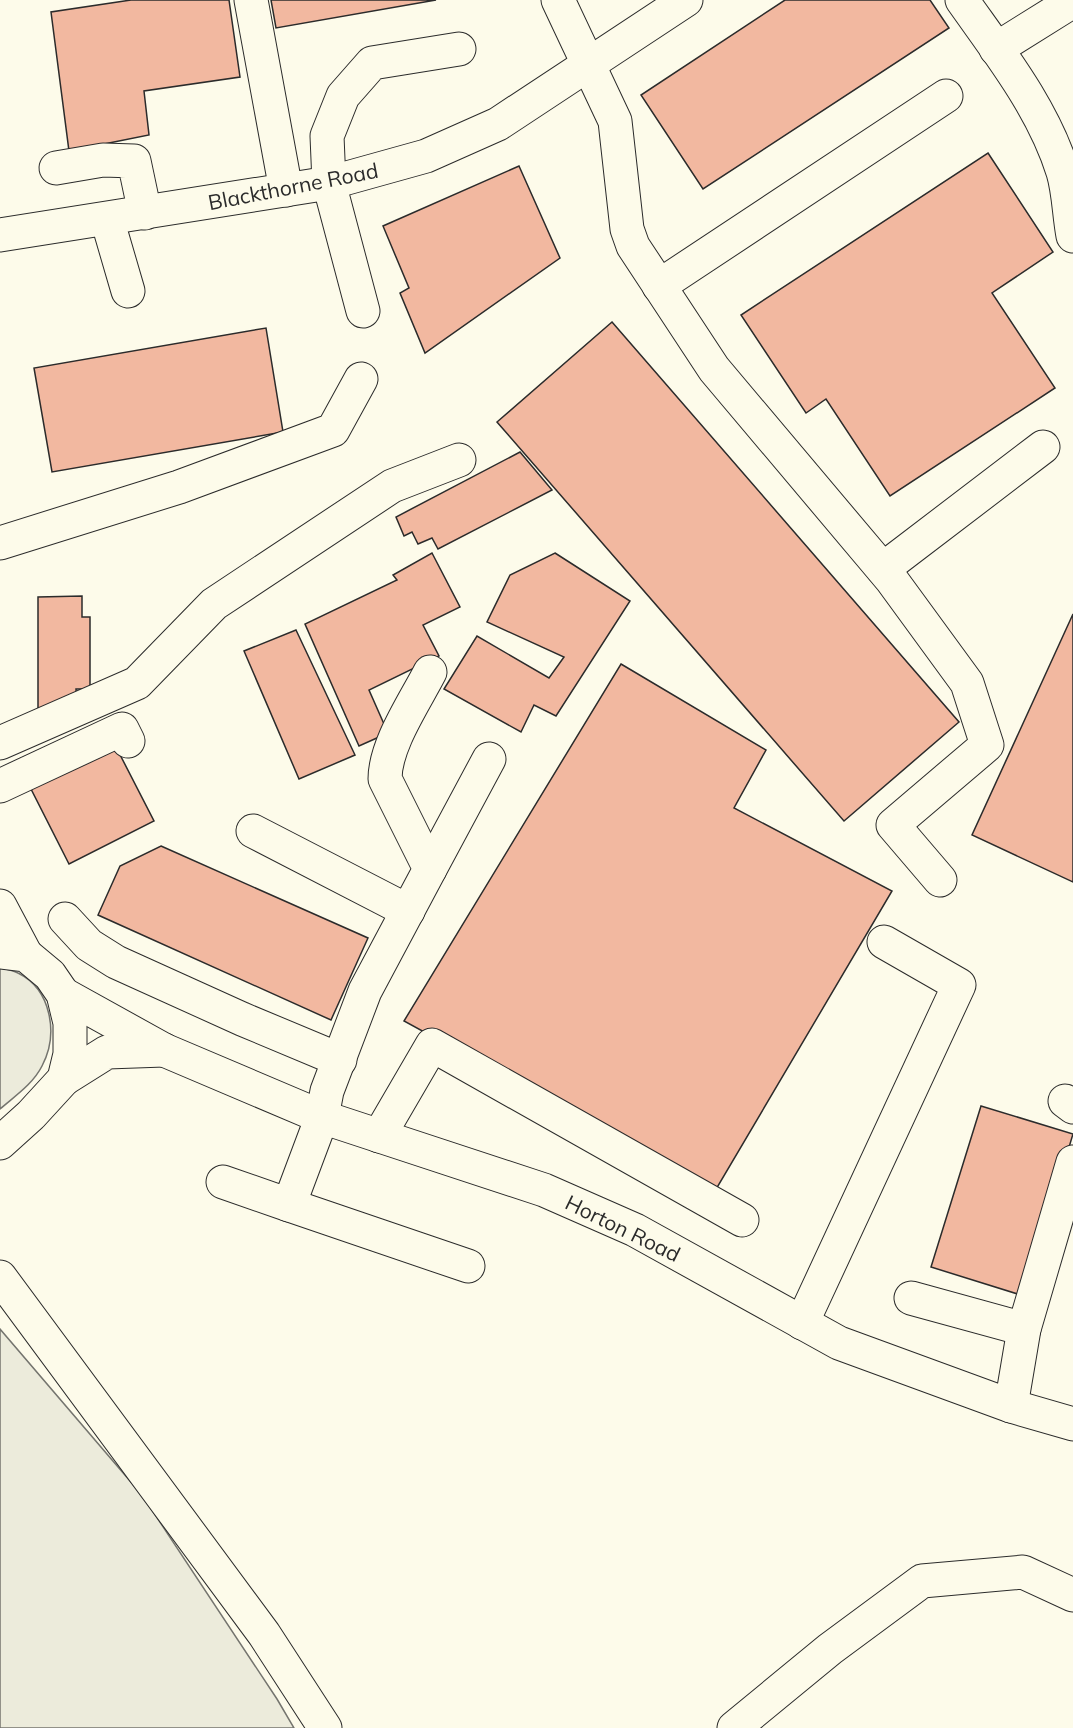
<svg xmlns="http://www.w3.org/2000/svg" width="1073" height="1728" font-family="Mulish,sans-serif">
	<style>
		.green { fill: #ecebdb; stroke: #74746e; stroke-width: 1.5 }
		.building { fill: #f2b8a0; stroke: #2b2b2b; stroke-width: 1.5 }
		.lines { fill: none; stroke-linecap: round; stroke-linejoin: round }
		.minor-casing { stroke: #2b2b2b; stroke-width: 35 }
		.minor { stroke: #fdfbea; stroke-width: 33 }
		.labels { text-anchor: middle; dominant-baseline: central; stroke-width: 4.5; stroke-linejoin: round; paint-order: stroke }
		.street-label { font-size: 21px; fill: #2b2b2b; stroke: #fdfbea }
	</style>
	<rect width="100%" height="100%" fill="#fdfbea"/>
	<!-- green -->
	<g class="green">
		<path d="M0,968C6,969 13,970 18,973C51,989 59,1034 42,1066C33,1084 15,1096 0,1109Z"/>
		<polygon points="0,1329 142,1495 277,1699 294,1728 0,1728"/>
	</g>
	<!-- building -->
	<g class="building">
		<polygon points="131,0 229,0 240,77 144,91 149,135 69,151 51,12"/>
		<polygon points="271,0 436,0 276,28"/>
		<polygon points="785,0 930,0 949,28 703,189 641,95"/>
		<polygon points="988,153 1053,252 992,293 1055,388 890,496 826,399 806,413 741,315"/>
		<polygon points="519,166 560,258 425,353 400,293 409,288 383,226"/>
		<polygon points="612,322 959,722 844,821 497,422"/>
		<polygon points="266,328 283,432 52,472 34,368"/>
		<polygon points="520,452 552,490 438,549 432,538 418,544 412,532 404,536 396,517"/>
		<polygon points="432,553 460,607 423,625 439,656 369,690 388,733 359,746 305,624 397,580 393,575"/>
		<polygon points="555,553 630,601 556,716 534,705 521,732 444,689 477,636 549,678 564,657 487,622 510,575"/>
		<polygon points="82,596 82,617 90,617 90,689 76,689 77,708 38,709 38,597"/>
		<polygon points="1073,614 1073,882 972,835"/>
		<polygon points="296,630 355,755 299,779 244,651"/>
		<polygon points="621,664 766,750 734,808 892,891 715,1191 404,1021"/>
		<polygon points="114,743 154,821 69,864 30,787"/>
		<polygon points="161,846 368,938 331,1020 98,915 120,866"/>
		<polygon points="981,1106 1073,1134 1024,1296 931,1267"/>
	</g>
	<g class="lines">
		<!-- minor casing -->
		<g class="minor-casing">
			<g id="minor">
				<polyline points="251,0 286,190"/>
				<polyline points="558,0 615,121 627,229 633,246 714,369 891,579 967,683 987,745 893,825 940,880"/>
				<path d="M962,0C1000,54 1043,108 1063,172C1069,192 1069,215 1073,236"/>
				<polyline points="996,49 1073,1"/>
				<polyline points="56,168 103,160 134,161 145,213"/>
				<polyline points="107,219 128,291"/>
				<polyline points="0,235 329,183 426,156 498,124 686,0"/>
				<polyline points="659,286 946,96"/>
				<polyline points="363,311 329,183 327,136 343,96 372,63 459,49"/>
				<polyline points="0,543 179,487 333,430 361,379"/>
				<polyline points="883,569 1043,447"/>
				<polyline points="0,743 137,683 214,604 392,486 459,460"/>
				<polyline points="0,786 122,729 128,741"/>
				<polyline points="253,831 408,911"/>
				<polyline points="430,869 489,759"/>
				<polyline points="0,906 26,955"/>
				<polyline points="65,919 89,945 116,962 242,1019 340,1060"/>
				<polyline points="0,952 26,955 50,975 63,994 70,1023 70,1054 64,1079 31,1115 0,1143"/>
				<polyline points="63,994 164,1050 322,1117 544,1190 635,1230 839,1343 1011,1406 1073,1424"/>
				<polyline points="64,1079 107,1052 164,1050"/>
				<polyline points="1065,1101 1073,1107"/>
				<polyline points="379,1136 432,1045 742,1220"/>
				<path d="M223,1182L289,1205L322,1117L327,1091L365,991L430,869L385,779C385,745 414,703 430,672"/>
				<polyline points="289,1205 468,1266"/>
				<polyline points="0,1277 264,1634 325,1728"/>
				<polyline points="911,1298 1024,1329"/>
				<polyline points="802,1323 959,985 884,942"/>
				<polyline points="1011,1406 1024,1329 1073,1162"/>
				<polyline points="734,1728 830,1649 922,1581 1023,1572 1073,1595"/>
			</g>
		</g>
		<!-- minor -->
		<use href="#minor" class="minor"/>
	</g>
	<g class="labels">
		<!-- street labels -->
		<g class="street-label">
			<text transform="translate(293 186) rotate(-11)">Blackthorne Road</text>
			<text transform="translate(623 1228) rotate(26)">Horton Road</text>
		</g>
	</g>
</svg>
